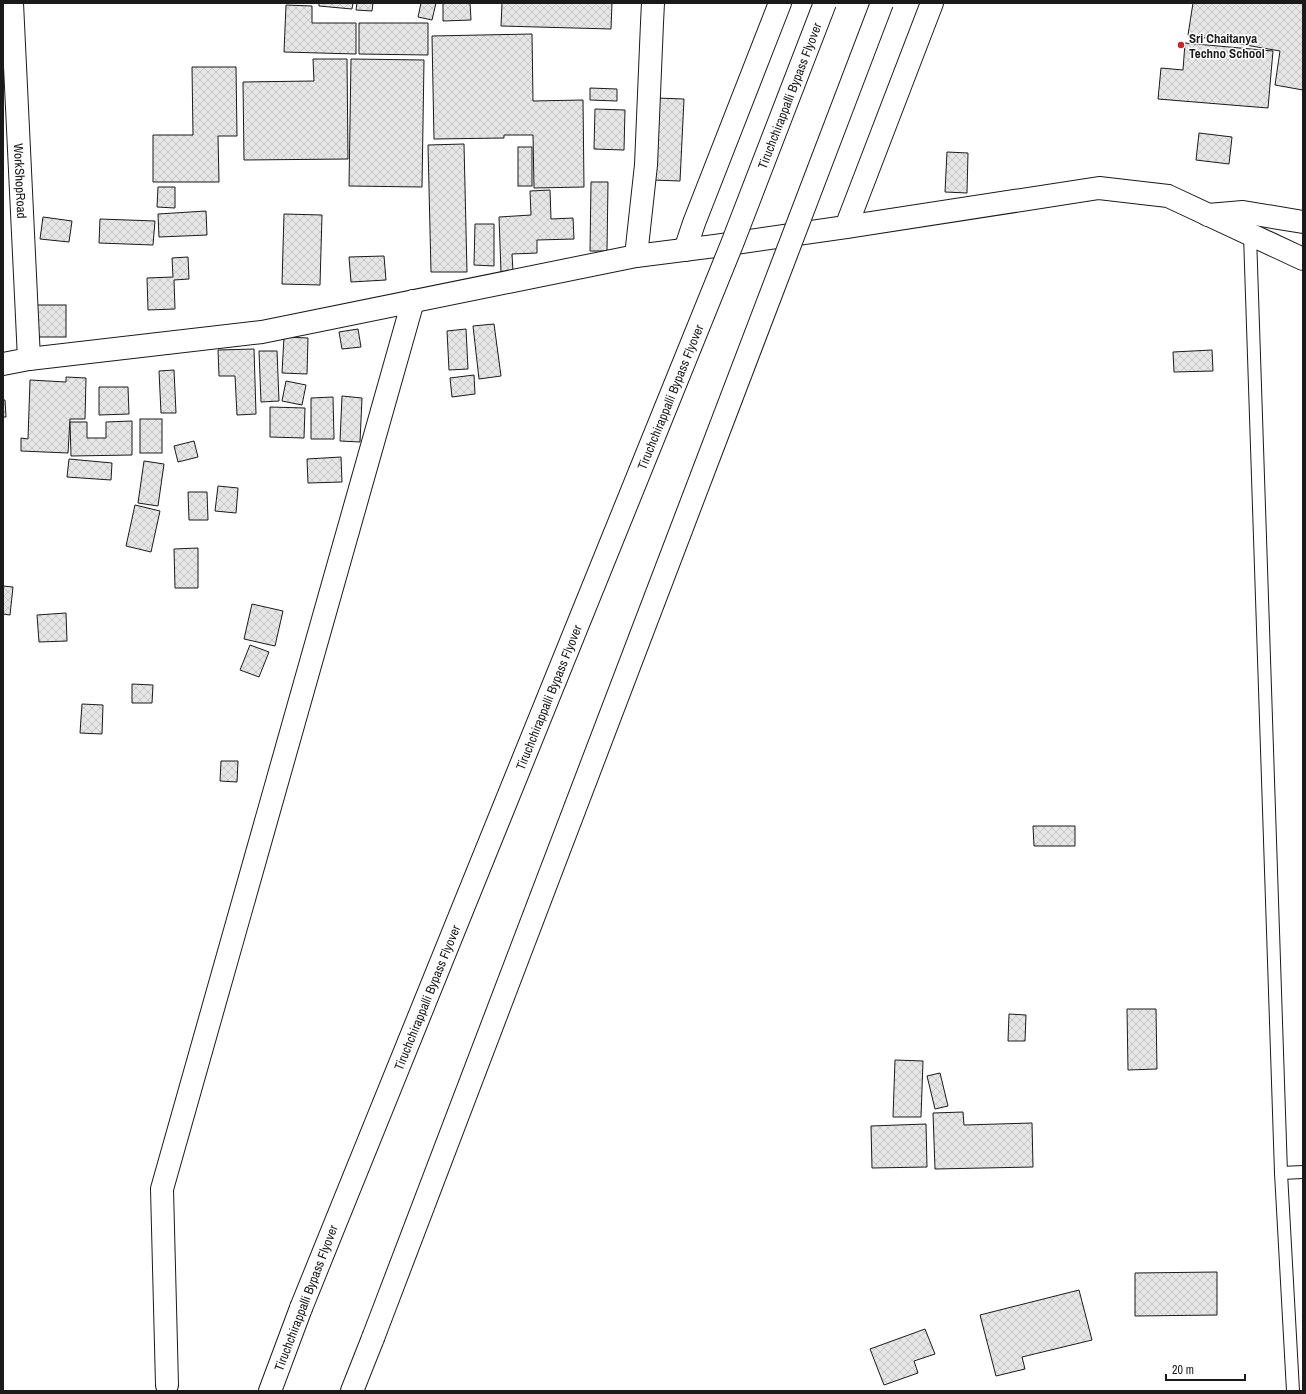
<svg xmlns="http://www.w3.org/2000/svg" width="1306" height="1394" font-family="'Archivo Narrow',sans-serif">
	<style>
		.building { fill: url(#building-cross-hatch); stroke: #1a1a1a }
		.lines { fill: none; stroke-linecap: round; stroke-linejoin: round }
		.lane-casing { stroke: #1a1a1a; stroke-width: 14 }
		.street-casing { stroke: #1a1a1a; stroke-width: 24 }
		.secondary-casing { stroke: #1a1a1a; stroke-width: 24 }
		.highway-casing { stroke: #1a1a1a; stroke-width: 24 }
		.lane { stroke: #fff; stroke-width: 12 }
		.street { stroke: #fff; stroke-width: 22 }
		.secondary { stroke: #fff; stroke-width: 22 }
		.highway { stroke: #fff; stroke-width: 22 }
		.highway-bridge-casing { stroke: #1a1a1a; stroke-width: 24; stroke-linecap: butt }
		.highway-bridge { stroke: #fff; stroke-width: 22 }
		.poi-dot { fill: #c62828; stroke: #fff; stroke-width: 1.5 }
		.labels { text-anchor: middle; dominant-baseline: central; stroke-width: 3; stroke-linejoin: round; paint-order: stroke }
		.poi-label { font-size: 13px; font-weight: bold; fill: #1a1a1a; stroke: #fff; text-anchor: start }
		.street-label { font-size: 13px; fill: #1a1a1a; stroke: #fff }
	</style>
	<defs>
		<pattern id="building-cross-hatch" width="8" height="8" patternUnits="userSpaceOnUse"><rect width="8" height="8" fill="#e6e6e6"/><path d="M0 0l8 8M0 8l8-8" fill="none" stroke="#c5c5c5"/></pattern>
	</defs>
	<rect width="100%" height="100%" fill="#fff"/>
	<!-- building -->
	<g class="building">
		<polygon points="319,3 353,3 352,9 319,6"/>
		<polygon points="357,3 373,3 372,11 356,10"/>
		<polygon points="421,3 436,3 432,20 418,17"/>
		<polygon points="443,3 470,3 471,20 443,21"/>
		<polygon points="502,3 612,3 611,29 501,26"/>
		<polygon points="1193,3 1303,3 1303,90 1275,85 1280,51 1188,35"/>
		<polygon points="286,5 312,6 312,23 356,23 356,54 284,52"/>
		<polygon points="359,23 428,23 428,55 359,54"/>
		<polygon points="532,34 533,101 583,100 584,187 534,188 533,135 504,135 504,138 434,139 432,36"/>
		<polygon points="1185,43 1273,51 1268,108 1158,99 1161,68 1183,70"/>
		<polygon points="313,59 347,59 348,159 244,160 243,82 314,81"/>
		<polygon points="351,59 424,60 422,187 349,186"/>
		<polygon points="192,67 236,67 237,136 218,136 219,182 153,182 153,135 193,135"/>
		<polygon points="590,88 617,89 617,101 590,100"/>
		<polygon points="656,98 684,99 680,181 652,180"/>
		<polygon points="595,109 625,110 624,150 594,149"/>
		<polygon points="1199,133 1232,137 1229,164 1196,160"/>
		<polygon points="464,144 467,272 431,272 428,145"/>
		<rect x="518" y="147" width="14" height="39"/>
		<polygon points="947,152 968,153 967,193 945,192"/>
		<polygon points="591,182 608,182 607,251 590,251"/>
		<polygon points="158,187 175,187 175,208 157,207"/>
		<polygon points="550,190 551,219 573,218 574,239 537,240 537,253 512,254 513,272 501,272 499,217 531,215 530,191"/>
		<polygon points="206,211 207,235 159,237 158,214"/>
		<polygon points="284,214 322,215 320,285 282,284"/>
		<polygon points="43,217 72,221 69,242 40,239"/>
		<polygon points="100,219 155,221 153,245 99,243"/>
		<polygon points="475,224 494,224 494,266 474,265"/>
		<polygon points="384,256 386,280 351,282 349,257"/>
		<polygon points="188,257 189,279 174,280 175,309 148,310 147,278 173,277 172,258"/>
		<rect x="37" y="305" width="29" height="32"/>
		<polygon points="494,324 501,376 479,379 473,326"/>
		<polygon points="358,329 361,347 342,349 339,332"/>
		<polygon points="466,329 468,369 449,370 447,331"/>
		<polygon points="284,337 308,338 307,374 282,373"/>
		<polygon points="254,349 256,414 237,415 235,376 219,376 218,350"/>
		<polygon points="1212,350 1213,371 1174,372 1173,352"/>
		<polygon points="259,351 277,351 279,401 261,402"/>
		<polygon points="174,370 176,413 161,413 159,371"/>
		<polygon points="474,375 475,394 452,397 450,378"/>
		<polygon points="66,377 86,378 85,419 70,419 68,453 21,451 21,438 28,439 30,380 66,382"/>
		<polygon points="286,381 306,385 302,405 282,401"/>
		<polygon points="99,387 128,387 129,414 99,415"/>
		<polygon points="342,396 362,398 360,442 340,441"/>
		<polygon points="333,397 334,439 311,439 311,398"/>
		<polygon points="3,400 5,400 6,417 3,417"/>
		<polygon points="270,407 305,408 304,438 270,437"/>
		<rect x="140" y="419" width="22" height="34"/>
		<polygon points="132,421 132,455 71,456 70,422 87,422 87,438 106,438 106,422"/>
		<polygon points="194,441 198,457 178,462 174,446"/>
		<polygon points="341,457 342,482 308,483 307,459"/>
		<polygon points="69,459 112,463 111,480 67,477"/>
		<polygon points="144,461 164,464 158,506 138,503"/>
		<polygon points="218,486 238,488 236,513 215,511"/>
		<polygon points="188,492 207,492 208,520 189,520"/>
		<polygon points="135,505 160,511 151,552 126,546"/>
		<polygon points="198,548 198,588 175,588 174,549"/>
		<polygon points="3,586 13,587 10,615 3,614"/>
		<polygon points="252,604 283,611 275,646 244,639"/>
		<polygon points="66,613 67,641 39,642 37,615"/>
		<polygon points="250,645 269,652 259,677 240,670"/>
		<polygon points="132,684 153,685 152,703 132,703"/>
		<polygon points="82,704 103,705 102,734 80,733"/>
		<polygon points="221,761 238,761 237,782 220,781"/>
		<polygon points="1033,826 1075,826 1075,846 1034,846"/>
		<polygon points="1127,1009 1156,1009 1157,1069 1128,1070"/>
		<polygon points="1009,1014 1026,1015 1025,1041 1008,1041"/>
		<polygon points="895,1060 923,1061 921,1117 893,1117"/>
		<polygon points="940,1073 948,1106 935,1109 927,1076"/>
		<polygon points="963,1112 964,1125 1032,1123 1033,1167 935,1169 933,1113"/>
		<polygon points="926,1124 927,1167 872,1168 871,1126"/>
		<polygon points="1217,1272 1217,1315 1135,1316 1135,1273"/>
		<polygon points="1079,1290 1092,1340 1022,1357 1025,1369 996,1376 980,1315"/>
		<polygon points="925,1329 935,1354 914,1361 918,1373 884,1385 870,1349"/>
	</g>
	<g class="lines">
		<!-- lane casing -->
		<g class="lane-casing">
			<g id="lane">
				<polyline points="1250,235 1281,1173 1293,1391"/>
				<polyline points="1281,1173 1303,1172"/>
			</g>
		</g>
		<!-- street casing -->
		<g class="street-casing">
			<g id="street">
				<path id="s1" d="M12,3L29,359"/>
				<polyline points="1208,215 1243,212 1303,222"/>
				<polyline points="636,256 646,165 652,23 653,3"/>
				<polyline points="167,1385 162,1189 413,301"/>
			</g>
		</g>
		<!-- secondary casing -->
		<g class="secondary-casing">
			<g id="secondary">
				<polyline points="846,227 932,3"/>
				<polyline points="685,250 694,223 780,3"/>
				<polyline points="3,364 29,359 262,332 636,256 715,246 846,227 1099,188 1168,196 1303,259"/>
			</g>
		</g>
		<!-- highway casing -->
		<g class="highway-casing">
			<g id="highway">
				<polyline points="270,1391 301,1308"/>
				<polyline points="352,1391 373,1338"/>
			</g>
		</g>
		<!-- lane -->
		<use href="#lane" class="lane"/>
		<!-- street -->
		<use href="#street" class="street"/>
		<!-- secondary -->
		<use href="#secondary" class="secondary"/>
		<!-- highway -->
		<use href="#highway" class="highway"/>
		<!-- highway-bridge casing -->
		<g class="highway-bridge-casing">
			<g id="highway-bridge">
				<path id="s2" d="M301,1308L732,244L825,3"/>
				<polyline points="373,1338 882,3"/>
			</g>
		</g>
		<!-- highway-bridge -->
		<use href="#highway-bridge" class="highway-bridge"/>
	</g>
	<!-- markers -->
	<circle class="poi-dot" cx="1181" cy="45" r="4"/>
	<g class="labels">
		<!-- poi labels -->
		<g class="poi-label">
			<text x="1189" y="38">Sri Chaitanya<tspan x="1189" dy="15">Techno School</tspan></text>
		</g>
		<!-- street labels -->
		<g class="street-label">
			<text stroke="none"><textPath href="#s2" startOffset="1307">Tiruchchirappalli Bypass Flyover</textPath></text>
			<text stroke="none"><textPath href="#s1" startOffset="178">WorkShopRoad</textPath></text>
			<text stroke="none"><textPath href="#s2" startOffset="983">Tiruchchirappalli Bypass Flyover</textPath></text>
			<text stroke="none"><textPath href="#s2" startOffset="659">Tiruchchirappalli Bypass Flyover</textPath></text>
			<text stroke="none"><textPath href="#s2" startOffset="335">Tiruchchirappalli Bypass Flyover</textPath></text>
			<text transform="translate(306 1298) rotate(-69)">Tiruchchirappalli Bypass Flyover</text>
		</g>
	</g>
	<!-- border -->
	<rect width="1306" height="1394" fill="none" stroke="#1a1a1a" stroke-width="8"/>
	<!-- scale -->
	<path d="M1166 1374v6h79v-6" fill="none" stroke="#1a1a1a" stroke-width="2"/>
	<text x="1172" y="1374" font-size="12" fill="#1a1a1a" stroke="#ffffff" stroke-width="3" paint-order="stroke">20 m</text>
</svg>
